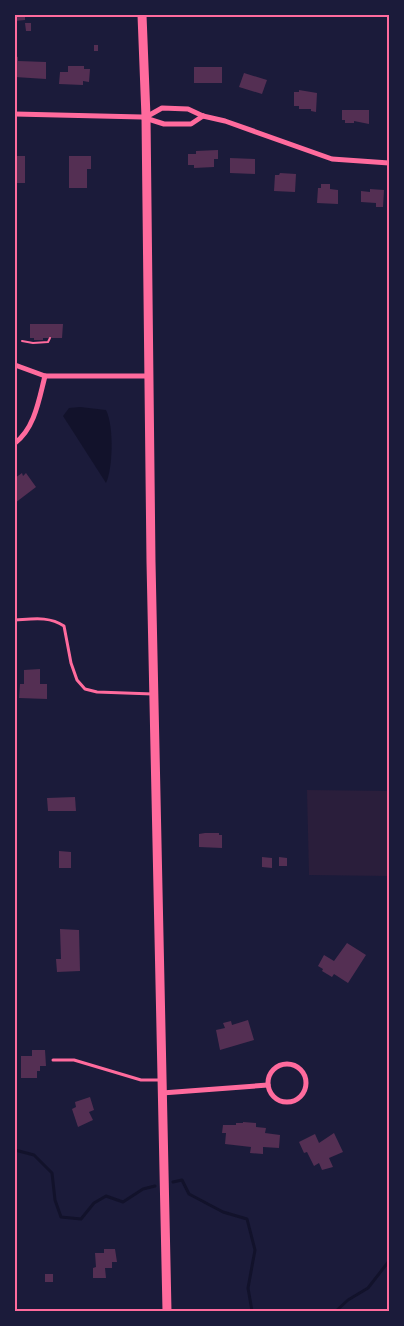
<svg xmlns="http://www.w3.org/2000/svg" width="404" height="1326" font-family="'Zilla Slab',serif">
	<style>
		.green { fill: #2a1e3b }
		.water { fill: #12122b }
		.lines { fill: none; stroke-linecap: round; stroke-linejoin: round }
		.stream { stroke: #12122b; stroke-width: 3 }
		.building { fill: #542f53 }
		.path { stroke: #ff6b9d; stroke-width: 2 }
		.service { stroke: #ff6b9d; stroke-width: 3 }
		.minor { stroke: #ff6b9d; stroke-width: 5 }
		.secondary { stroke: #ff6b9d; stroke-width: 9 }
		.neatline { fill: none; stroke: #ff6b9d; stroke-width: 2 }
	</style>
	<rect width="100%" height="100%" fill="#1b1b3a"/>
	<!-- green -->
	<polygon class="green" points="307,790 389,791 389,876 309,875"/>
	<!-- water -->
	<path class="water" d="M80,407L106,410C114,426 113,468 106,483L63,416L69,408Z"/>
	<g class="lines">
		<!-- stream -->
		<g class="stream">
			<polyline points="15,1150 34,1155 52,1173 55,1200 61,1217 81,1219 94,1203 106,1196 123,1202 143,1189 155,1186"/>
			<polyline points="173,1182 182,1180 189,1194 223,1212 247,1219 255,1250 248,1288 252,1311"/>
			<polyline points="336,1311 348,1300 368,1288 389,1261"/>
		</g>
	</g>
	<!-- building -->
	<g class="building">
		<polygon points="15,15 25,15 25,20 15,21"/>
		<polygon points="79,15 92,15 92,17 80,17"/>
		<polygon points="25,23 31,23 31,31 26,31"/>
		<rect x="94" y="45" width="4" height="6"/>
		<polygon points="15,56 18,57 18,61 46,62 46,79 15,77"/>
		<polygon points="68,66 84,66 84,69 90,69 89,82 83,81 83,85 59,84 60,72 68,72"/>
		<rect x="194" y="67" width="28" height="16"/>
		<polygon points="244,73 267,80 262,94 239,87"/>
		<polygon points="299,90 317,93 316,112 311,111 311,109 299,109 299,106 294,106 294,92 299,92"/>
		<polygon points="342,110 369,110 369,124 354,121 354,123 345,123 345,120 342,120"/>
		<polygon points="218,150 218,159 214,159 214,167 194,168 194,165 188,165 188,154 196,154 196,151"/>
		<polygon points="17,156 25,156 25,183 15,183 15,160 17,160"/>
		<polygon points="69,156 91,156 91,169 87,169 87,188 69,188"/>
		<polygon points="230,158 255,159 255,174 230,173"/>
		<polygon points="280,173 296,174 295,192 274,191 275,175 279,175"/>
		<polygon points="321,184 330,184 330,189 338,190 338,204 317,203 318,188 321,188"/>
		<polygon points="370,189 384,190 383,207 376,207 376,203 361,202 361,191 370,192"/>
		<polygon points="30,324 63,324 62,338 43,338 43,340 34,340 34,338 30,338"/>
		<polygon points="22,473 23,476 26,473 36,487 15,503 15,478"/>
		<polygon points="40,669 40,684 47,684 47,699 19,698 20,684 24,684 24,670"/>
		<polygon points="75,797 76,811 48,811 47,798"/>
		<polygon points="205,833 219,833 219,835 222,835 222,848 199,847 199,834"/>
		<polygon points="59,851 71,852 71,868 59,868"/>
		<polygon points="262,857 272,858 272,868 262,867"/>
		<polygon points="279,857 287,858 287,866 279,866"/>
		<polygon points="60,929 79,930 80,971 57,972 56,959 61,959"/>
		<polygon points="347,943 366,955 348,983 334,974 332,977 322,971 323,969 318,966 324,955 334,961"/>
		<polygon points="248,1020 254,1040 220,1050 216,1030 225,1028 223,1023 231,1021 232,1025"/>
		<polygon points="32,1050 45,1050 46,1066 40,1066 40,1071 37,1071 37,1078 21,1078 21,1056 32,1056"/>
		<polygon points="90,1097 94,1110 89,1112 93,1120 78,1127 72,1109 76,1107 75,1102"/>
		<polygon points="243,1122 256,1123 256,1127 266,1128 265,1133 280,1135 279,1148 263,1147 263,1154 250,1153 251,1147 225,1144 226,1133 222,1133 223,1125 236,1125 236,1123 243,1123"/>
		<polygon points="334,1133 343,1152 329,1158 333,1167 322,1170 319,1163 314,1166 307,1152 304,1153 299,1142 315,1134 319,1143"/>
		<polygon points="104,1249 115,1249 117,1262 112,1262 112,1268 105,1268 106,1278 93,1278 93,1268 96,1267 95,1253 104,1253"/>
		<rect x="45" y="1274" width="8" height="8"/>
	</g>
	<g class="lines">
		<!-- path -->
		<polyline class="path" points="22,341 33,343 48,342 50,338"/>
		<!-- service -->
		<g class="service">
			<path d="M15,620C33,619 49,616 64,626L71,663L77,680L85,689L97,692L153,694"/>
			<polyline points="53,1060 74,1060 141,1080 161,1080"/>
		</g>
		<!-- minor -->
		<g class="minor">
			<polyline points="15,114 142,117 164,124 191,124 203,116"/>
			<polyline points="146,117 162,108 188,109 203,116 225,121 332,159 389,163"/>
			<polyline points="15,365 45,376 148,376"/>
			<path d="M15,443C35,428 39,399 45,376"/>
			<circle cx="287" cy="1083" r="19"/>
			<polyline points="162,1093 268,1085"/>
		</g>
		<!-- secondary -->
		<polyline class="secondary" points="142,15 146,117 151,562 167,1311"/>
	</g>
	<!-- border -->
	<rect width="404" height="1326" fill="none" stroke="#1b1b3a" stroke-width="32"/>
	<rect x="16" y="16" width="372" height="1294" class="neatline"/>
</svg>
